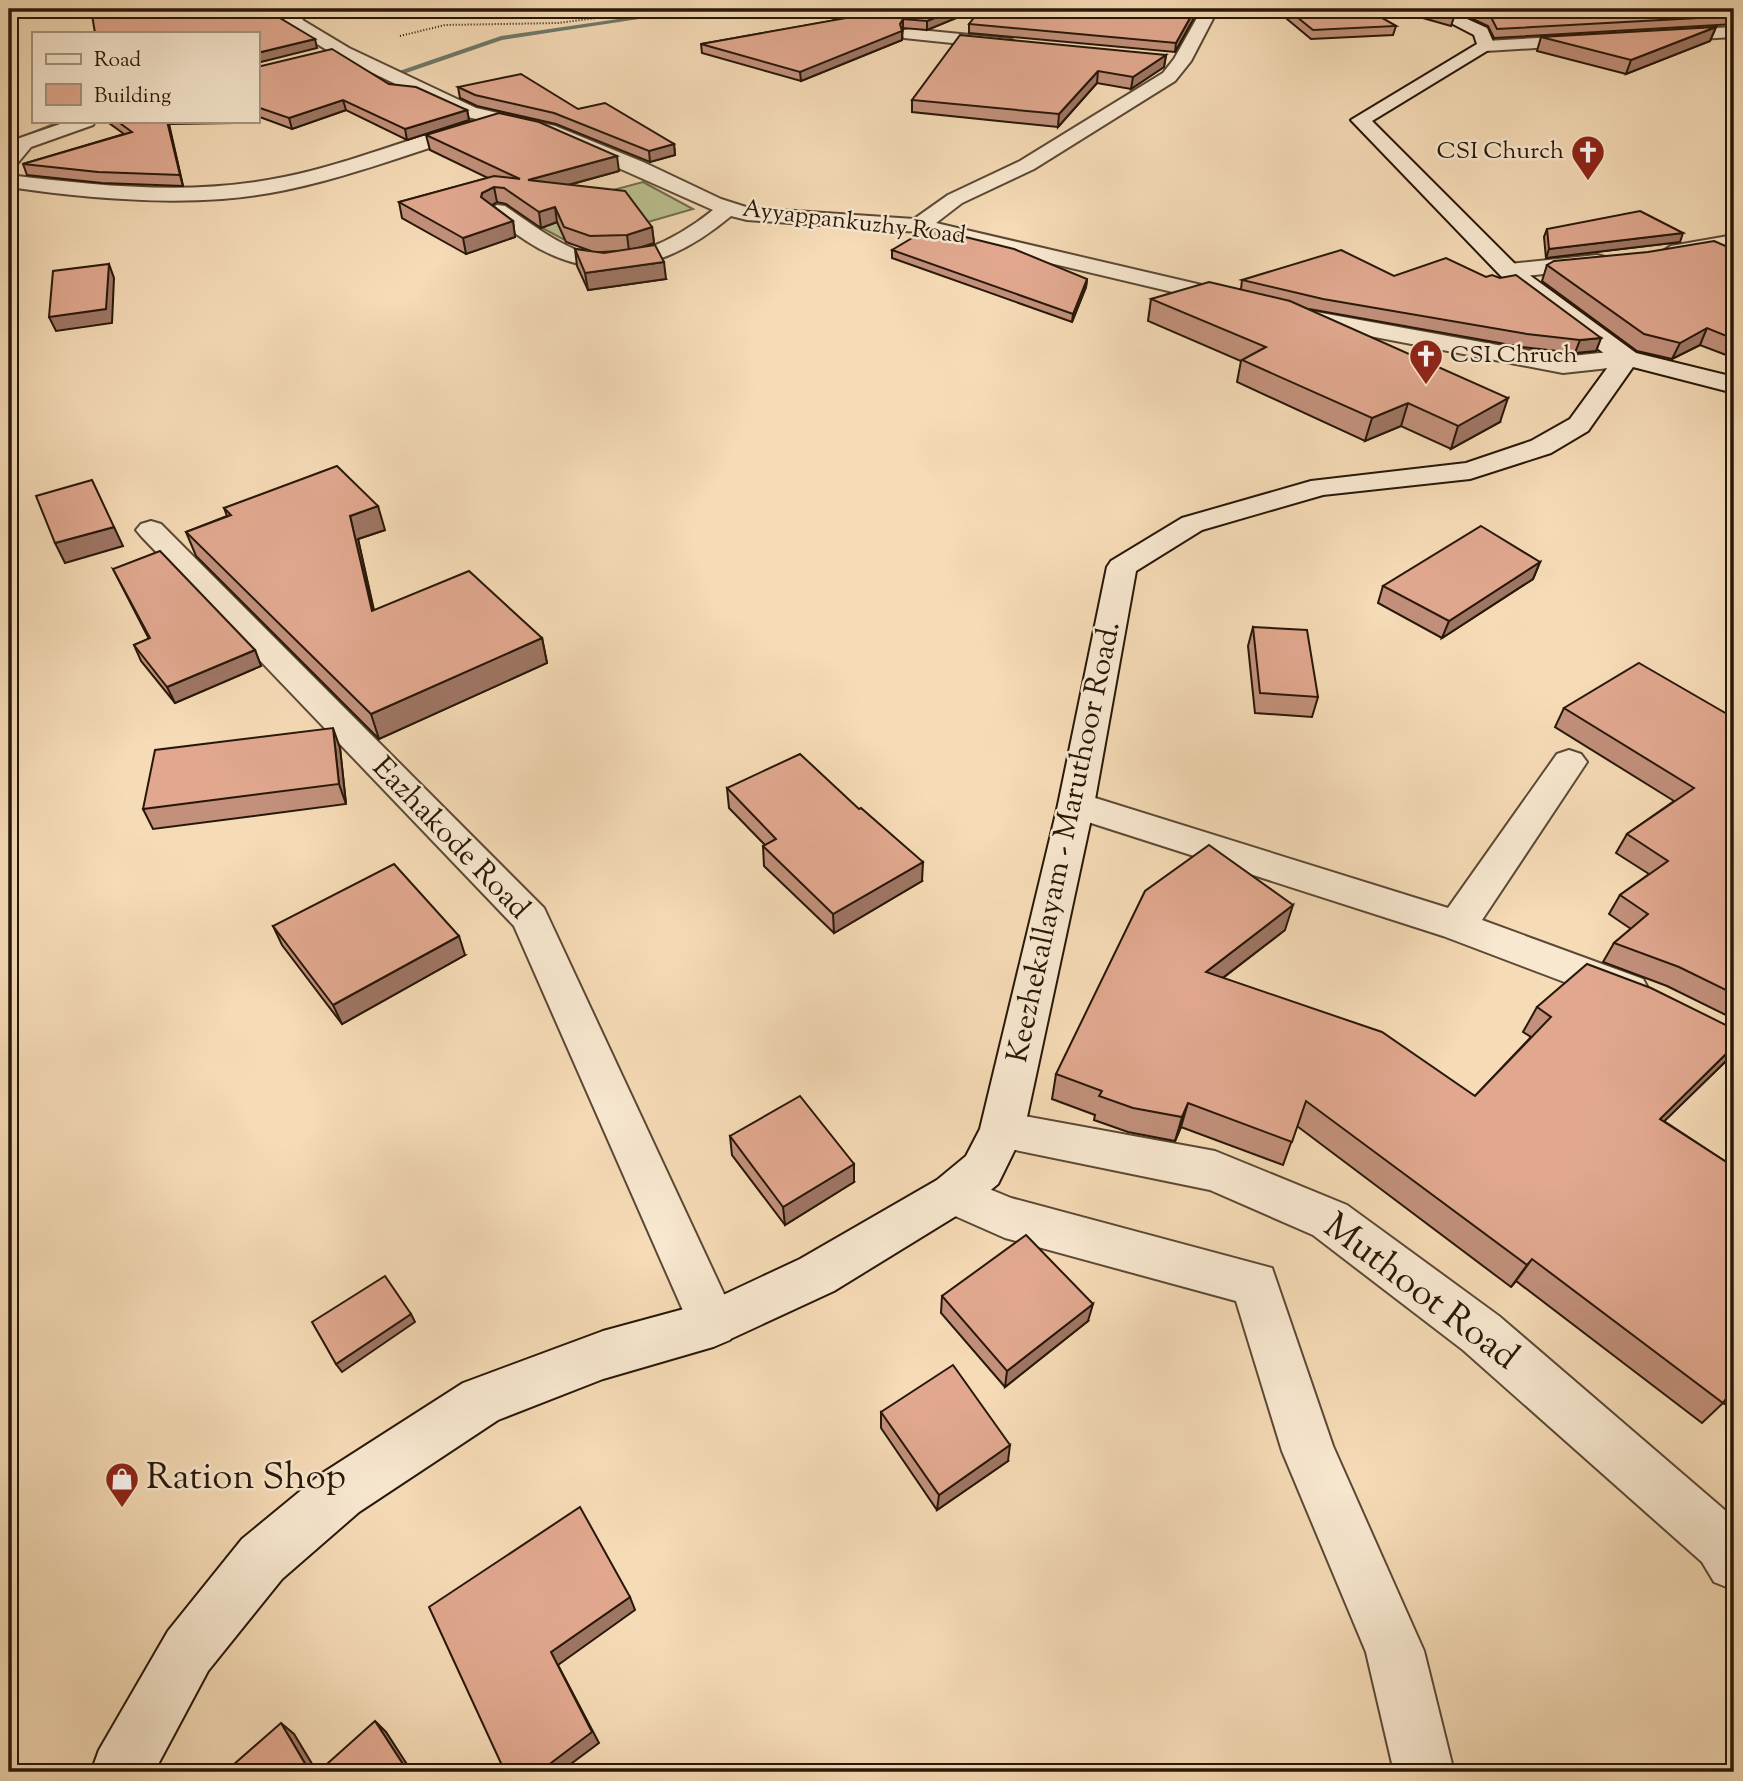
<svg xmlns="http://www.w3.org/2000/svg" width="1743" height="1781" font-family="'Sorts Mill Goudy',serif">
	<style>
		.green { fill: #bac190; stroke: #716c4c; stroke-width: 2 }
		.lines { fill: none; stroke-linecap: round; stroke-linejoin: round }
		.stream { fill: #6e7a69; fill-rule: evenodd }
		.street-casing { stroke: #5b4834; stroke-width: 4 }
		.secondary-casing { stroke: #281708; stroke-width: 4 }
		.path { stroke: #281708; stroke-width: 2; stroke-dasharray: 1 2; stroke-linecap: butt }
		.street { fill: #f8e8d0; fill-rule: evenodd }
		.secondary { fill: #f8e8d0; fill-rule: evenodd }
		.wall { fill: #c2907b; stroke: #281708; stroke-width: 2; fill-rule: evenodd }
		.shaded-wall { fill: #9e7664; stroke: #281708; stroke-width: 2 }
		.building { fill: #e1a88f; stroke: #281708; stroke-width: 2 }
		.labels { text-anchor: middle; dominant-baseline: central; stroke-width: 5; stroke-linejoin: round; paint-order: stroke }
		.far-poi-label { font-size: 24px; fill: #281708; stroke: #f8e8d0; text-anchor: end }
		.far-street-label { font-size: 24px; fill: #281708; stroke: #f8e8d0 }
		.street-label { font-size: 30px; fill: #281708; stroke: #f8e8d0 }
		.near-street-label { font-size: 37px; fill: #281708; stroke: #f8e8d0 }
		.near-poi-label { font-size: 37px; fill: #281708; stroke: #f8e8d0; text-anchor: start }
	</style>
	<rect width="100%" height="100%" fill="#f5dbb6"/>
	<filter id="stains"><feTurbulence type="fractalNoise" baseFrequency=".00286" numOctaves="4"/><feColorMatrix values="0 0 0 0 .2 0 0 0 0 .09 0 0 0 0 .02 0 0 0 .5 -.17"/></filter>
	<radialGradient id="worn" r=".72"><stop offset=".6" stop-color="#630" stop-opacity="0"/><stop offset="1" stop-color="#630" stop-opacity=".3"/></radialGradient>
	<!-- green -->
	<polygon class="green" points="643,182 693,209 572,244 518,215"/>
	<g class="lines">
		<!-- stream -->
		<g class="stream">
			<polygon points="687,9 704,9 502,40 380,82 373,80 501,36"/>
			<polygon points="58,121 69,121 9,147 9,141"/>
		</g>
		<!-- street casing -->
		<g class="street-casing">
			<g id="street">
				<path d="M275,9H292L304,21L349,48L476,108L555,126L643,162L721,199L749,208L914,219L948,195L1020,161L1163,73L1174,59L1202,9H1218L1191,61L1175,81L1034,169L962,203L936,223L1236,293L1244,295L1248,300L1244,305L1236,307L919,232L747,220L731,216C668,269 598,288 525,240C513,231 495,223 486,211L497,205L505,206C527,221 549,238 574,249C621,270 677,239 713,210L542,134L463,116L337,56L292,29Z"/>
				<polygon points="649,9 666,9 658,14"/>
				<polygon points="1734,27 1734,37 1663,41 1655,36 1663,31"/>
				<polygon points="910,29 1010,39 1019,44 1010,49 904,38 902,34 904,30"/>
				<polygon points="1592,35 1598,36 1600,40 1598,44 1486,51 1477,46 1486,41"/>
				<path d="M478,120L488,126L485,130C400,156 311,193 222,199C150,204 79,197 9,187V175C100,186 193,196 284,177C350,164 413,136 478,120Z"/>
				<polygon points="69,121 95,121 93,125 31,147 16,165 9,167 9,149 17,139"/>
				<polygon points="1734,235 1734,249 1671,260 1660,253 1671,246"/>
				<polygon points="1597,255 1605,257 1608,262 1605,267 1509,278 1498,271 1509,264"/>
				<polygon points="1294,308 1563,357 1627,350 1636,353 1640,358 1636,363 1627,366 1563,373 1286,320 1282,315 1286,310"/>
				<polygon points="151,521 161,524 544,908 738,1324 730,1340 713,1347 696,1340 514,926 141,536 136,530 141,524"/>
				<polygon points="1569,750 1581,754 1587,762 1482,920 1643,979 1649,990 1643,1001 1628,1006 1443,936 1063,814 1058,805 1063,796 1076,792 1448,908 1557,754"/>
				<polygon points="1002,1112 1215,1151 1347,1205 1499,1316 1734,1518 1734,1590 1714,1582 1702,1562 1463,1350 1313,1235 1210,1190 986,1144 980,1131 986,1118"/>
				<polygon points="953,1174 1011,1198 1272,1268 1333,1446 1424,1651 1454,1772 1394,1772 1366,1652 1282,1451 1236,1301 1005,1238 937,1208 930,1194 937,1180"/>
			</g>
		</g>
		<!-- secondary casing -->
		<g class="secondary-casing">
			<polygon id="secondary" points="1424,9 1445,9 1487,28 1495,46 1372,121 1517,266 1636,353 1734,377 1734,393 1633,367 1588,431 1551,453 1470,479 1323,495 1202,530 1136,571 1094,805 1024,1131 998,1184 969,1208 834,1291 713,1347 603,1379 498,1420 359,1512 282,1579 208,1671 154,1772 91,1772 99,1750 168,1631 242,1539 321,1474 463,1383 603,1331 706,1303 800,1259 937,1180 966,1156 980,1129 1058,805 1107,567 1111,561 1182,518 1311,481 1466,463 1531,441 1570,419 1613,360 1501,276 1351,120 1477,44 1474,35"/>
		</g>
		<!-- path -->
		<polyline class="path" points="400,36 445,25 558,23 620,15"/>
		<!-- street -->
		<use href="#street" class="street"/>
		<!-- secondary -->
		<use href="#secondary" class="secondary"/>
	</g>
	<!-- wall -->
	<g class="wall">
		<polygon points="295,9 345,9 346,10 305,18"/>
		<polygon points="823,9 978,9 927,30 903,28 902,40 801,81 702,53 701,44 837,20 824,15"/>
		<polygon points="1199,9 1175,52 969,33 969,24"/>
		<polygon points="1275,9 1366,9 1396,26 1393,35 1311,39"/>
		<polygon points="1391,9 1438,9 1454,17 1451,26"/>
		<polygon points="1451,9 1734,9 1734,25 1734,24 1494,38 1488,26"/>
		<polygon points="1716,27 1710,41 1626,74 1537,51 1541,37"/>
		<polygon points="1166,55 1164,67 1131,89 1097,83 1058,127 912,112 912,100"/>
		<polygon points="257,67 389,84 467,110 469,120 407,140 346,110 292,129 257,116"/>
		<polygon points="458,87 578,109 674,144 675,155 650,162 556,124 477,106 460,98"/>
		<polygon points="108,121 239,121 235,123 169,124 183,186 102,183 27,175 23,164 124,134 109,123"/>
		<path d="M426,135L619,171L569,185L652,227L654,243L637,248L666,279L588,290L577,266L575,249L591,251L566,242L557,222L541,228L506,204L497,202L492,205L513,221L515,237L466,254L402,218L399,202L488,178L430,150ZM616,251L604,253L594,252H603Z"/>
		<polygon points="1547,229 1680,242 1546,258 1544,237"/>
		<polygon points="1734,247 1734,358 1700,345 1672,359 1637,351 1542,281 1547,265 1730,248"/>
		<polygon points="892,250 1087,279 1086,287 1072,322 892,258"/>
		<polygon points="1394,276 1601,338 1596,351 1575,353 1522,347 1309,309 1500,422 1451,449 1401,426 1365,441 1237,382 1241,361 1148,321 1151,299 1241,289 1242,280"/>
		<polygon points="224,508 385,530 358,539 374,610 542,638 547,663 379,739 196,556 186,532 227,516"/>
		<polygon points="1540,562 1533,579 1442,638 1378,603 1383,586"/>
		<polygon points="113,569 255,650 261,666 175,703 141,661 134,645 149,639"/>
		<polygon points="1253,627 1318,697 1312,717 1255,713 1248,646"/>
		<polygon points="1564,708 1734,718 1734,1019 1667,986 1603,962 1614,943 1631,929 1609,914 1620,895 1649,874 1616,853 1627,834 1674,801 1555,727"/>
		<polygon points="340,748 346,804 153,829 143,809"/>
		<polygon points="727,788 922,881 834,933 764,866 763,846 765,845 729,808"/>
		<polygon points="273,926 465,955 342,1024 282,945"/>
		<polygon points="1285,930 1223,978 1475,1096 1531,1037 1523,1032 1537,1007 1734,1029 1734,1050 1728,1059 1664,1121 1734,1167 1734,1410 1723,1403 1702,1423 1516,1281 1511,1287 1297,1126 1283,1165 1181,1127 1175,1141 1128,1132 1094,1120 1095,1115 1052,1099 1056,1074"/>
		<polygon points="730,1136 854,1182 785,1225 732,1155"/>
		<polygon points="942,1296 1088,1321 1005,1387 941,1313"/>
		<polygon points="881,1412 1008,1461 937,1510 881,1428"/>
	</g>
	<!-- shaded-wall -->
	<g class="shaded-wall">
		<polygon points="303,9 345,9 346,10 305,18"/>
		<polygon points="957,9 978,9 927,30 927,21"/>
		<polygon points="1195,9 1199,9 1175,52 1176,43"/>
		<polygon points="903,19 903,28 901,31 902,31 902,40 801,81 800,72 900,24"/>
		<polygon points="1716,27 1710,41 1626,74 1631,60"/>
		<polygon points="315,39 317,48 257,63 257,53"/>
		<polygon points="1166,55 1164,67 1131,89 1133,77"/>
		<polygon points="1098,71 1097,83 1058,127 1059,114"/>
		<polygon points="343,100 346,110 292,129 289,118"/>
		<polygon points="467,110 469,120 407,140 405,129"/>
		<polygon points="167,121 168,121 183,186 180,175"/>
		<polygon points="674,144 675,155 650,162 649,151"/>
		<polygon points="617,156 619,171 531,195 528,180"/>
		<polygon points="494,187 497,202 485,209 481,197 482,193"/>
		<polygon points="555,207 557,222 541,228 539,212"/>
		<polygon points="513,221 515,237 466,254 463,238"/>
		<polygon points="652,227 654,243 629,251 627,235"/>
		<polygon points="1683,233 1680,242 1546,258 1549,249"/>
		<polygon points="664,262 666,279 588,290 585,273"/>
		<polygon points="109,264 114,278 112,323 56,331 49,317"/>
		<polygon points="1087,279 1086,287 1072,322 1073,314"/>
		<polygon points="1707,328 1700,345 1672,359 1680,343"/>
		<polygon points="1601,338 1596,351 1575,353 1580,340"/>
		<polygon points="1508,398 1500,422 1451,449 1458,426"/>
		<polygon points="1408,403 1401,426 1365,441 1372,418"/>
		<polygon points="378,506 385,530 358,539 379,635 372,611 350,516"/>
		<polygon points="114,527 123,546 65,563 55,543"/>
		<polygon points="1540,562 1533,579 1442,638 1449,621"/>
		<polygon points="542,638 547,663 379,739 371,714"/>
		<polygon points="255,650 261,666 175,703 167,687"/>
		<polygon points="333,728 340,748 346,804 339,784"/>
		<polygon points="923,862 922,881 834,933 833,914"/>
		<polygon points="1293,905 1285,930 1199,996 1206,972"/>
		<polygon points="459,936 465,955 342,1024 333,1005"/>
		<polygon points="1734,1046 1734,1050 1728,1059 1643,1142 1660,1119"/>
		<polygon points="1188,1103 1181,1127 1175,1141 1182,1117"/>
		<polygon points="854,1164 854,1182 785,1225 783,1207"/>
		<polygon points="1532,1259 1516,1281 1511,1287 1527,1265"/>
		<polygon points="1093,1304 1088,1321 1005,1387 1007,1371"/>
		<polygon points="411,1314 415,1322 342,1372 336,1364"/>
		<polygon points="1010,1445 1008,1461 937,1510 939,1495"/>
		<polygon points="630,1597 635,1610 558,1665 599,1743 560,1772 539,1772 551,1652"/>
		<polygon points="375,1721 386,1732 412,1772 408,1772"/>
		<polygon points="281,1723 294,1734 317,1772 310,1772"/>
	</g>
	<!-- building -->
	<g class="building">
		<polygon points="91,9 278,9 281,14 275,15 315,39 257,53 257,33 95,33"/>
		<polygon points="831,9 957,9 927,21 903,19 900,24 902,31 800,72 701,44 852,17"/>
		<polygon points="981,9 1195,9 1176,43 969,24"/>
		<polygon points="1287,9 1366,9 1396,26 1313,30"/>
		<polygon points="1424,9 1438,9 1454,17"/>
		<polygon points="1473,9 1734,9 1734,16 1497,29 1491,17"/>
		<polygon points="1716,27 1631,60 1541,37"/>
		<polygon points="960,35 1166,55 1133,77 1098,71 1059,114 912,100"/>
		<polygon points="332,49 389,84 416,87 467,110 405,129 343,100 289,118 257,107 257,67"/>
		<polygon points="521,74 578,109 605,103 674,144 649,151 554,113 475,95 458,87"/>
		<polygon points="499,113 539,122 617,156 528,180 625,191 652,227 627,235 590,236 564,227 555,207 539,212 504,188 494,187 482,193 481,197 513,221 463,238 399,202 494,176 520,179 426,135"/>
		<polygon points="117,121 167,121 180,175 98,172 23,164 132,132"/>
		<polygon points="1640,211 1683,233 1549,249 1547,229"/>
		<polygon points="929,228 1014,249 1087,279 1073,314 892,250"/>
		<polygon points="1714,241 1730,248 1734,247 1734,339 1707,328 1680,343 1644,334 1547,265 1554,261 1648,252"/>
		<polygon points="655,245 664,262 585,273 575,249 604,253"/>
		<polygon points="1341,250 1394,276 1446,258 1486,277 1492,275 1500,278 1516,275 1601,338 1580,340 1527,334 1323,299 1242,280"/>
		<polygon points="109,264 106,309 49,317 53,271"/>
		<polygon points="1209,282 1290,301 1508,398 1458,426 1408,403 1372,418 1242,360 1266,347 1151,299"/>
		<polygon points="337,466 378,506 350,516 372,611 469,571 542,638 371,714 186,532 231,515 224,508"/>
		<polygon points="92,480 114,527 55,543 36,496"/>
		<polygon points="1481,526 1540,562 1449,621 1383,586"/>
		<polygon points="160,551 255,650 167,687 134,645 150,638 113,569"/>
		<polygon points="1253,627 1307,630 1318,697 1260,693"/>
		<polygon points="1639,663 1734,718 1734,994 1679,967 1614,943 1648,914 1620,895 1668,861 1627,834 1694,788 1564,708"/>
		<polygon points="333,728 339,784 143,809 155,750"/>
		<polygon points="800,754 859,809 861,808 923,862 833,914 763,846 776,839 727,788"/>
		<polygon points="1209,845 1293,905 1206,972 1382,1032 1475,1096 1551,1017 1537,1007 1587,964 1651,988 1734,1029 1734,1046 1660,1119 1734,1167 1734,1387 1723,1403 1532,1259 1527,1265 1306,1101 1292,1142 1188,1103 1182,1117 1133,1108 1099,1096 1102,1091 1056,1074 1145,891"/>
		<polygon points="394,864 459,936 333,1005 273,926"/>
		<polygon points="800,1096 854,1164 783,1207 730,1136"/>
		<polygon points="1026,1235 1093,1304 1007,1371 942,1296"/>
		<polygon points="385,1276 411,1314 336,1364 312,1322"/>
		<polygon points="953,1365 1010,1445 939,1495 881,1412"/>
		<polygon points="580,1507 630,1597 551,1652 592,1732 539,1772 505,1772 429,1607"/>
		<polygon points="375,1721 408,1772 318,1772"/>
		<polygon points="281,1723 310,1772 225,1772"/>
	</g>
	<!-- icons -->
	<defs>
		<g id="church-pin" transform="scale(1.75)"><path d="M0 17L-7.5 6A9.5 9.5 0 1 1 7.5 6Z" fill="#8f2418" stroke="#f8e8d0"/><path d="M-1.2-6h2.4v3.5h3.3v2.4h-3.3V6h-2.4V-.1h-3.3v-2.4h3.3Z" fill="#fff"/></g>
		<g id="shop-pin" transform="scale(1.75)"><path d="M0 17L-7.5 6A9.5 9.5 0 1 1 7.5 6Z" fill="#8f2418" stroke="#f8e8d0"/><path d="M-5-2.5h2.3a2.7 3.5 0 0 1 5.4 0H5L5.5 6h-11ZM-1.5-2.5h3a1.5 2.3 0 0 0-3 0Z" fill="#fff"/></g>
	</defs>
	<g fill-rule="evenodd">
		<use href="#church-pin" x="1588" y="152"/>
		<use href="#church-pin" x="1426" y="356"/>
		<use href="#shop-pin" x="122" y="1479"/>
	</g>
	<g class="labels">
		<!-- far-poi labels -->
		<g class="far-poi-label">
			<text x="1564" y="152">CSI Church</text>
			<text x="1450" y="356" text-anchor="start">CSI Chruch</text>
		</g>
		<!-- far-street labels -->
		<g class="far-street-label">
			<text transform="translate(854 223) rotate(7)">Ayyappankuzhy Road</text>
		</g>
		<!-- street labels -->
		<g class="street-label">
			<text transform="translate(450 839) rotate(46)">Eazhakode Road</text>
			<text transform="translate(1065 842) rotate(-78)">Keezhekallayam - Maruthoor Road.</text>
		</g>
		<!-- near-street labels -->
		<g class="near-street-label">
			<text transform="translate(1420 1293) rotate(37)">Muthoot Road</text>
		</g>
		<!-- near-poi labels -->
		<g class="near-poi-label">
			<text x="146" y="1479">Ration Shop</text>
		</g>
	</g>
	<!-- margin -->
	<rect width="1743" height="1781" fill="none" stroke="#f5dbb6" stroke-width="35"/>
	<rect x="10" y="10" width="1722" height="1760" fill="none" stroke="#281708" stroke-width="3.5"/>
	<rect x="18" y="18" width="1708" height="1746" fill="none" stroke="#281708" stroke-width="2"/>
	<!-- legend -->
	<rect x="32" y="32" width="228" height="91" fill="#f8e8d0" stroke="#a59480" stroke-width="2"/>
	<rect x="46" y="54" width="35" height="10" fill="#f8e8d0" stroke="#a59480" stroke-width="2"/>
	<text x="94" y="66" font-size="21" fill="#281708">Road</text>
	<rect x="46" y="84" width="35" height="21" fill="#e1a88f" stroke="#a59480" stroke-width="2"/>
	<text x="94" y="102" font-size="21" fill="#281708">Building</text>
	<rect width="100%" height="100%" filter="url(#stains)"/>
	<rect width="100%" height="100%" fill="url(#worn)"/>
</svg>
